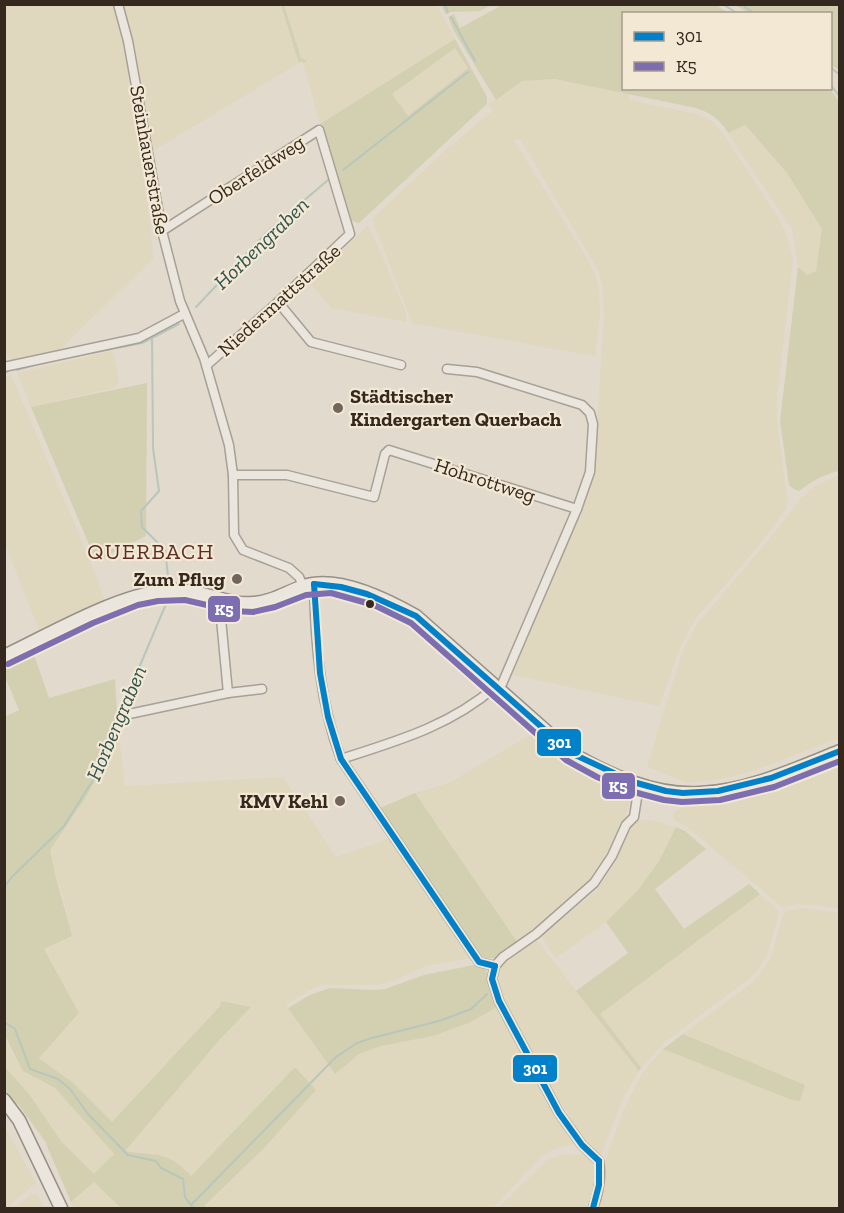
<svg xmlns="http://www.w3.org/2000/svg" width="844" height="1213" font-family="'Zilla Slab',serif">
	<style>
		.farmland { fill: #e0d7bf }
		.green { fill: #d2d0b1; fill-rule: evenodd }
		.lines { fill: none; stroke-linecap: round; stroke-linejoin: round }
		.stream { stroke: #b8c6bc; stroke-width: 2 }
		.street-casing { stroke: #a7a096; stroke-width: 11 }
		.secondary-casing { stroke: #978f86; stroke-width: 15 }
		.street { stroke: #eae6de; stroke-width: 8 }
		.secondary { stroke: #eae6de; stroke-width: 12 }
		.bus-1-casing { stroke: #f2e8d4; stroke-width: 10 }
		.bus-2-casing { stroke: #f2e8d4; stroke-width: 10 }
		.bus-1 { stroke: #0081c9; stroke-width: 6 }
		.bus-2 { stroke: #7c6eb0; stroke-width: 6 }
		.poi-dot { fill: #72665c; stroke: #f2e8d4; stroke-width: 2 }
		.bus-dot { fill: #35281f; stroke: #f2e8d4; stroke-width: 2 }
		.labels { text-anchor: middle; dominant-baseline: central; stroke-width: 4.5; stroke-linejoin: round; paint-order: stroke }
		.street-label { font-size: 20px; fill: #35281f; stroke: #f2e8d4 }
		.poi-label { font-size: 20px; font-weight: bold; fill: #35281f; stroke: #f2e8d4; text-anchor: end }
		.water-label { font-size: 21px; font-style: italic; fill: #30534f; stroke: #f2e8d4 }
		.quarter-label { font-size: 22px; letter-spacing: 1.5px; fill: #5d2b22; stroke: #f2e8d4 }
		.line-badge { stroke: #f2e8d4; stroke-width: 2 }
		.badge-label { font-size: 16px; text-anchor: middle; font-weight: bold; fill: #fff }
	</style>
	<rect width="100%" height="100%" fill="#e2dacd"/>
	<!-- farmland -->
	<g class="farmland">
		<polygon points="4,5 114,5 119,18 141,158 154,258 59,350 12,360 8,357 4,349"/>
		<polygon points="120,5 281,5 299,63 153,151 132,38"/>
		<polygon points="284,5 437,5 455,39 320,124 303,63 306,61 301,58"/>
		<polygon points="455,48 468,68 408,116 392,94"/>
		<polygon points="555,79 629,94 629,100 697,114 712,121 724,135 779,219 788,239 793,260 777,396 777,418 787,499 787,508 758,547 696,618 682,643 659,706 512,675 556,567 582,512 594,467 604,317 603,288 598,270 521,140 513,139 587,258 595,274 599,288 600,313 595,356 412,323 372,219 449,147 493,111 488,104 522,81"/>
		<polygon points="744,125 787,173 822,229 816,271 807,275 798,267 792,229 728,133"/>
		<polygon points="367,226 375,239 406,313 406,322 332,308 310,283"/>
		<polygon points="111,351 114,356 119,383 114,388 31,407 17,373"/>
		<polygon points="11,375 91,563 105,601 40,632 5,544 4,377"/>
		<polygon points="839,475 839,738 753,771 722,779 688,783 647,767 683,650 696,626 780,526 800,499 815,486"/>
		<polygon points="118,729 125,786 283,777 336,857 391,838 470,958 426,966 395,980 377,985 323,985 309,990 286,1005 334,1074 359,1054 381,1046 433,1036 469,1023 497,1007 552,1108 578,1143 552,1150 541,1157 493,1208 205,1208 204,1205 264,1148 288,1120 295,1067 191,1176 153,1153 124,1151 221,1038 251,1007 221,1001 220,1006 112,1122 72,1082 39,1057 79,1013 44,949 72,936 62,894 53,869 50,850 86,797 103,766"/>
		<polygon points="533,733 574,768 628,790 631,795 630,803 617,839 601,869 587,886 568,903 518,943 415,793 449,783"/>
		<polygon points="839,768 839,908 798,904 782,907 686,826 674,820 673,815 676,810 686,807 729,804 804,781"/>
		<polygon points="650,820 676,827 659,861 638,890 606,922 556,958 541,936 594,893 607,874 631,824 638,821"/>
		<polygon points="760,894 776,908 779,914 768,952 760,967 750,978 665,1042 641,1068 600,1014"/>
		<polygon points="803,908 839,913 839,1208 595,1208 604,1165 622,1114 641,1075 663,1049 792,1100 800,1100 804,1085 683,1034 752,983 770,960 783,915 787,911"/>
		<polygon points="536,939 639,1071 624,1096 601,1155 599,1155 575,1128 567,1111 555,1096 497,989 497,972 502,963"/>
		<polygon points="4,1036 15,1058 37,1079 55,1088 114,1154 94,1174 61,1141 29,1094 5,1067"/>
		<polygon points="4,1125 36,1183 6,1208 4,1208"/>
		<polygon points="583,1154 588,1156 592,1162 596,1177 589,1208 498,1208 547,1160 561,1155"/>
		<polygon points="94,1182 121,1208 73,1208 71,1202"/>
		<polygon points="37,1194 44,1208 14,1208 31,1195"/>
	</g>
	<!-- green -->
	<g class="green">
		<path d="M504,4L716,5L728,13L624,14V88L830,89L840,103L839,471C824,474 811,482 799,491L794,489L789,485L780,421L798,267L807,275L816,271L822,229L787,173L745,125L728,133C720,119 711,113 696,108L555,79L522,81L496,100L454,31L448,17L454,14L460,28Z"/>
		<polygon points="281,5 284,5 301,58 307,61 303,63 302,61 299,63"/>
		<polygon points="441,5 492,5 479,11 450,12 446,15"/>
		<polygon points="735,5 839,5 839,70 831,65 830,14 749,13"/>
		<path d="M455,39L487,97V104L359,223L352,221L320,124ZM455,48L468,68L408,116L392,94Z"/>
		<polygon points="147,383 146,536 96,561 31,407"/>
		<path d="M32,649L49,698L115,679L118,729L103,766L86,797L50,850C55,879 65,908 72,936L44,949L79,1013L39,1058L72,1082L112,1122L220,1006L221,1001L251,1007L221,1038L125,1151C156,1156 167,1150 191,1176L295,1067L316,1090L264,1148L205,1205V1208H121L94,1182L71,1202L46,1144H47L18,1104L14,1106L5,1092V1067L29,1094L61,1141L94,1174L114,1154L55,1088L23,1071L5,1036L4,717L19,710L5,677L4,665Z"/>
		<path d="M415,793L518,943C504,953 497,964 478,955L378,809Z"/>
		<polygon points="676,827 685,831 706,849 655,889 684,929 749,884 760,894 600,1014 641,1068 639,1071 576,991 628,953 606,922 638,890 659,861"/>
		<polygon points="474,965 484,967 488,973 489,986 497,1007 469,1023 433,1036 381,1046 359,1054 335,1074 288,1008 310,995 330,988 372,990 385,989 424,975"/>
		<polygon points="683,1034 805,1085 800,1101 792,1100 663,1049"/>
	</g>
	<g class="lines">
		<!-- stream -->
		<g class="stream">
			<polyline points="444,4 448,12"/>
			<polyline points="723,4 738,14"/>
			<polyline points="741,4 755,14"/>
			<polyline points="451,17 475,61"/>
			<polyline points="830,67 840,75"/>
			<polyline points="830,84 840,97"/>
			<polyline points="343,170 468,72"/>
			<polyline points="196,307 267,232 328,180"/>
			<polyline points="50,361 142,343 152,338"/>
			<polyline points="17,370 41,363"/>
			<polyline points="4,373 7,372"/>
			<polyline points="169,584 165,550 142,527 141,511 159,491 153,448 152,338 179,324"/>
			<polyline points="4,877 6,885"/>
			<polyline points="4,887 11,878 64,826 98,772 119,715 166,604"/>
			<polyline points="4,1022 15,1029 30,1069 58,1079 70,1089 88,1114 128,1155 156,1161 161,1168 183,1179 185,1197 193,1208"/>
			<polyline points="191,1205 336,1057 357,1043 372,1038 439,1021 471,1009 487,994"/>
		</g>
		<!-- street casing -->
		<g class="street-casing">
			<g id="street">
				<polyline points="118,4 128,41 162,231 180,301 204,358 229,445 233,475 234,535 243,550 289,568 299,577 303,586"/>
				<polyline points="162,231 319,130 350,234 278,302 207,365"/>
				<polyline points="278,302 311,342 401,365"/>
				<polyline points="4,367 139,338 184,314"/>
				<polyline points="447,369 477,372 582,405 590,413 593,424 590,472 577,509"/>
				<polyline points="233,475 287,475 374,497 385,454 389,450 577,509 499,691"/>
				<path d="M314,584C315,642 320,704 341,759L479,962L495,966"/>
				<polyline points="228,693 262,689"/>
				<polyline points="129,714 228,693 219,598"/>
				<path d="M341,759C397,741 450,726 495,687"/>
				<path d="M593,1208C599,1192 602,1178 599,1161L582,1145L559,1113L499,1001L492,979L495,966L503,957L536,934L594,883L612,856L626,825L634,817L639,785"/>
			</g>
		</g>
		<!-- secondary casing -->
		<g class="secondary-casing">
			<g id="secondary">
				<path d="M4,656C51,634 126,589 177,590C202,590 231,606 253,603C272,602 286,592 304,586C337,575 388,600 416,616L571,753C610,775 654,796 700,793C748,791 795,769 840,751"/>
				<polyline points="4,1100 19,1120 61,1208"/>
			</g>
		</g>
		<!-- street -->
		<use href="#street" class="street"/>
		<!-- secondary -->
		<use href="#secondary" class="secondary"/>
		<!-- bus-1 casing -->
		<g class="bus-1-casing">
			<g id="bus-1">
				<polyline points="314,584 341,587 367,594 416,616 571,753 633,782 666,791 683,793 718,791 771,778 840,751"/>
				<polyline points="314,584 320,673 328,717 341,759 479,962 495,966"/>
				<polyline points="495,966 492,979 499,1001 559,1113 582,1145 599,1161"/>
				<polyline points="593,1208 599,1185 599,1161"/>
			</g>
		</g>
		<!-- bus-2 casing -->
		<g class="bus-2-casing">
			<polyline id="bus-2" points="8,664 93,623 138,605 158,601 185,600 233,611 253,612 275,607 306,595 331,593 374,605 411,623 566,760 597,777 630,791 664,800 682,802 720,800 774,787 840,761"/>
		</g>
		<!-- bus-1 -->
		<use href="#bus-1" class="bus-1"/>
		<!-- bus-2 -->
		<use href="#bus-2" class="bus-2"/>
	</g>
	<!-- markers -->
	<g class="poi-dot">
		<circle cx="338" cy="408" r="6"/>
		<circle cx="237" cy="579" r="6"/>
		<circle cx="340" cy="801" r="6"/>
	</g>
	<circle class="bus-dot" cx="370" cy="604" r="5"/>
	<g class="labels">
		<!-- street labels -->
		<g class="street-label">
			<text transform="translate(150 160) rotate(80)">Steinhauerstraße</text>
			<text transform="translate(256 170) rotate(-33)">Oberfeldweg</text>
			<text transform="translate(279 300) rotate(-42)">Niedermattstraße</text>
			<text transform="translate(485 480) rotate(18)">Hohrottweg</text>
		</g>
		<!-- poi labels -->
		<g class="poi-label">
			<text x="350" y="396" text-anchor="start">Städtischer<tspan x="350" dy="23">Kindergarten Querbach</tspan></text>
			<text x="225" y="579">Zum Pflug</text>
			<text x="328" y="801">KMV Kehl</text>
		</g>
		<!-- water labels -->
		<g class="water-label">
			<text transform="translate(261 243) rotate(-44)">Horbengraben</text>
			<text transform="translate(116 723) rotate(-67)">Horbengraben</text>
		</g>
		<!-- quarter labels -->
		<g class="quarter-label">
			<text x="151" y="551">QUERBACH</text>
		</g>
	</g>
	<g class="line-badge">
		<rect x="207" y="595" width="34" height="28" rx="6" fill="#7c6eb0"/>
		<rect x="536" y="728" width="46" height="29" rx="6" fill="#0081c9"/>
		<rect x="601" y="772" width="35" height="28" rx="6" fill="#7c6eb0"/>
		<rect x="512" y="1054" width="46" height="29" rx="6" fill="#0081c9"/>
	</g>
	<g class="badge-label">
		<text x="224" y="615">K5</text>
		<text x="559" y="748">301</text>
		<text x="618" y="792">K5</text>
		<text x="535" y="1074">301</text>
	</g>
	<!-- border -->
	<rect width="844" height="1213" fill="none" stroke="#35281f" stroke-width="12"/>
	<!-- legend -->
	<rect x="622" y="12" width="210" height="78" fill="#f2e8d4" stroke="#a69b8c" stroke-width="1.5"/>
	<rect x="634" y="32" width="30" height="9" fill="#0081c9" stroke="#a69b8c" stroke-width="1.5"/>
	<text x="676" y="42" font-size="18" fill="#35281f">301</text>
	<rect x="634" y="62" width="30" height="9" fill="#7c6eb0" stroke="#a69b8c" stroke-width="1.5"/>
	<text x="676" y="72" font-size="18" fill="#35281f">K5</text>
</svg>
